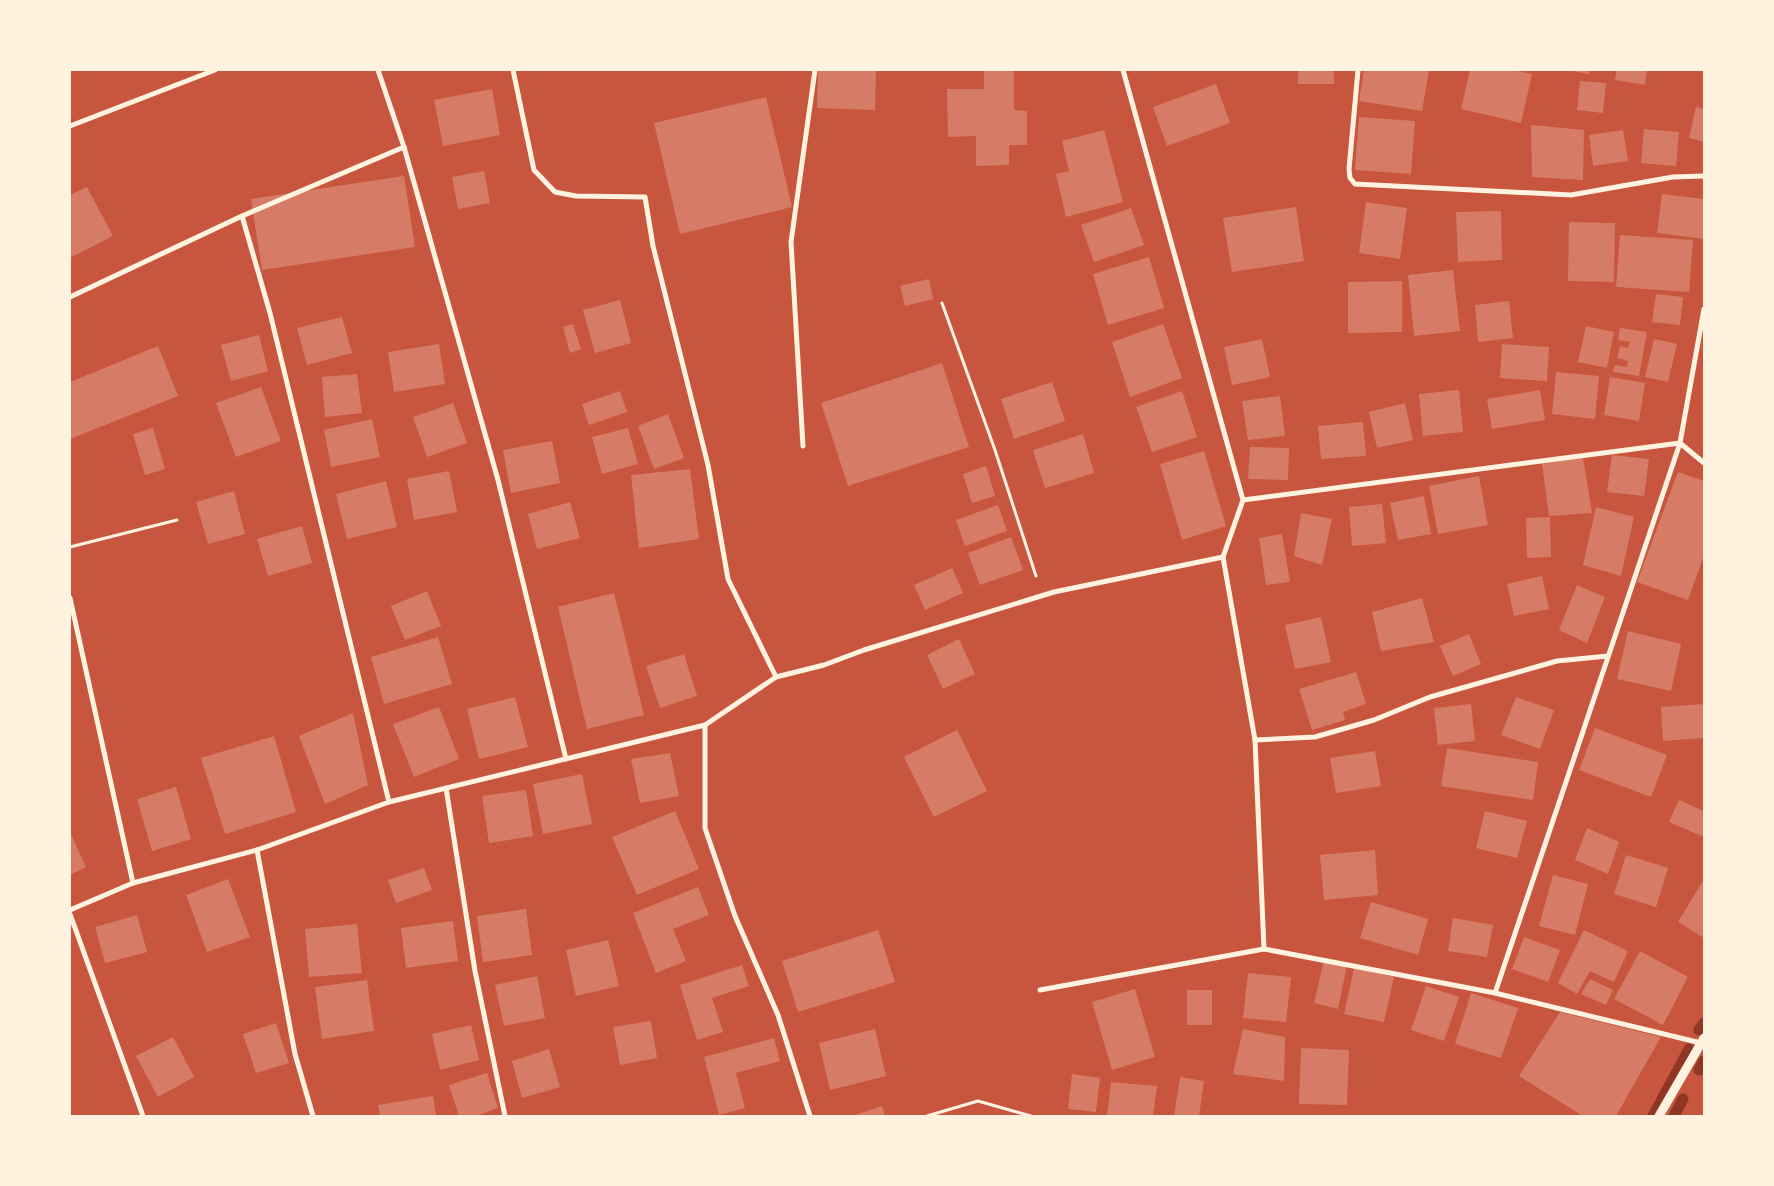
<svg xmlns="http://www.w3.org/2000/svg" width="1774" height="1186" font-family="'PT Sans Narrow',sans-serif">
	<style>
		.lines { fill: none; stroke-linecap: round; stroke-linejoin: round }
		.stream { stroke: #8f3625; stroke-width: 11 }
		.building { fill: #d67c66 }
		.path { stroke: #fff3e0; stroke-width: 3 }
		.minor { stroke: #fff3e0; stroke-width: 5 }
		.tertiary { stroke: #fff3e0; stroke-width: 9 }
	</style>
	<rect width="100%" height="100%" fill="#c8553d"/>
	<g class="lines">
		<!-- stream -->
		<g class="stream">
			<polyline points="1699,1030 1704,1023"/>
			<polyline points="1699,1070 1704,1061"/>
			<polyline points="1653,1116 1689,1049"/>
			<polyline points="1674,1116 1683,1099"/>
		</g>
	</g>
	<!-- building -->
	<g class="building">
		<polygon points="818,70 876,70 875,110 817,108"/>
		<polygon points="1014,70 1014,110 1027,111 1027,145 1009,145 1009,165 976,166 976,136 948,137 947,89 984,89 984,71"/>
		<rect x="1298" y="70" width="36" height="14"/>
		<polygon points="1364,70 1429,70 1422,111 1359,101"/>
		<polygon points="1470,70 1512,70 1532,74 1521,123 1461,109"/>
		<polygon points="1567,70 1589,70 1589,74"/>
		<polygon points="1617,70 1647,70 1645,85 1615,80"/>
		<polygon points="1580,81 1606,83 1603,113 1577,110"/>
		<polygon points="1216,84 1230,123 1167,146 1153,107"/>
		<polygon points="492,89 500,135 443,146 434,100"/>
		<polygon points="766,97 792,207 680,234 654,123"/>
		<polygon points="1696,107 1704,109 1704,142 1689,138"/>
		<polygon points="1359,117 1415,121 1411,174 1355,170"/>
		<polygon points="1531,125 1584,130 1583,180 1532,177"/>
		<polygon points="1644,129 1679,132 1676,166 1641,163"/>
		<polygon points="1104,130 1123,202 1066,217 1056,174 1069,171 1062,141"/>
		<polygon points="1623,130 1628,161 1593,166 1589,135"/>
		<polygon points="484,171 490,203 458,209 452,177"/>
		<polygon points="404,176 415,247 262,270 251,199"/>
		<polygon points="87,187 113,236 70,258 70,195"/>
		<polygon points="1662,194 1704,199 1704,239 1657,233"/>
		<polygon points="1366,202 1407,208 1400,259 1359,253"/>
		<polygon points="1296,207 1304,261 1232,272 1223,218"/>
		<polygon points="1131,208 1144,245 1094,262 1081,225"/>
		<polygon points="1501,211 1502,260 1458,262 1456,212"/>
		<polygon points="1569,222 1615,223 1614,282 1568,281"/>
		<polygon points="1620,235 1693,240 1689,292 1616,287"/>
		<polygon points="1149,257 1164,308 1108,325 1093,274"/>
		<polygon points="1453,270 1460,331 1414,336 1408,275"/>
		<polygon points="929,279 933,299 905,306 900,286"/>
		<polygon points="1402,281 1402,332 1348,333 1348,282"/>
		<polygon points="1656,294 1683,297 1680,325 1652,322"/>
		<polygon points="620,300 631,343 595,353 583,310"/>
		<polygon points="1509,301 1513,338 1478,342 1475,305"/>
		<polygon points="342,317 352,353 307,365 297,328"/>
		<polygon points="573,324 581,349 570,353 563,327"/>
		<polygon points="1163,324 1182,378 1130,397 1112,342"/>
		<polygon points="1586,326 1614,332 1607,368 1578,362"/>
		<polygon points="1620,328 1647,332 1639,376 1613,372 1615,365 1627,367 1628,361 1617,358 1620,346 1628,348 1630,342 1618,340"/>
		<polygon points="259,335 268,371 231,381 221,345"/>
		<polygon points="1262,339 1270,377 1232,385 1224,347"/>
		<polygon points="1654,339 1677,344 1668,382 1645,377"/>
		<polygon points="439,344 445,384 394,392 388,352"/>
		<polygon points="1502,344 1549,347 1547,381 1500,378"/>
		<polygon points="158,346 178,396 70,439 70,382"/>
		<polygon points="942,363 969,447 848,486 821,403"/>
		<polygon points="1556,372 1599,376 1595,419 1552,414"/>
		<polygon points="357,374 362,413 325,417 322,377"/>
		<polygon points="1610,377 1645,383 1639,421 1604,415"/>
		<polygon points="1052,382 1065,421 1014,439 1001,399"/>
		<polygon points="261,387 281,441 236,457 216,403"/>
		<polygon points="1459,390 1463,432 1423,436 1419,394"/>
		<polygon points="1540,390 1545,420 1492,429 1487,399"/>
		<polygon points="620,391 627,412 589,425 582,404"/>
		<polygon points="1182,391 1197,437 1152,452 1136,407"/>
		<polygon points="1280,396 1285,436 1248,440 1242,401"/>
		<polygon points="453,403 467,443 427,457 413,417"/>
		<polygon points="1405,403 1413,440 1377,448 1369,412"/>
		<polygon points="668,414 684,458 654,469 638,426"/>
		<polygon points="372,419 380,457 331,467 324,430"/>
		<polygon points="1363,422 1366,456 1321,459 1318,426"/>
		<polygon points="153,428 165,469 145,475 133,434"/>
		<polygon points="628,428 638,464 602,474 592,437"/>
		<polygon points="1083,434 1094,473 1045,488 1033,450"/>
		<polygon points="552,441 560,483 511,493 503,450"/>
		<polygon points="1250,447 1289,448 1288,480 1248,479"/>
		<polygon points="1204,451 1226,526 1182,540 1160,464"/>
		<polygon points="1612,455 1649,459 1644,496 1607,492"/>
		<polygon points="1583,458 1592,513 1549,516 1542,463"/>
		<polygon points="986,466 995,496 972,503 963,474"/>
		<polygon points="690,469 699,539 639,548 631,475"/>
		<polygon points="449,471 457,512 414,520 407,479"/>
		<polygon points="1678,472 1704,481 1704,555 1688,600 1637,582"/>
		<polygon points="1479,476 1488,525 1438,534 1429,486"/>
		<polygon points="386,481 397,527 347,539 336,494"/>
		<polygon points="234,491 245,534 208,544 196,502"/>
		<polygon points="1424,496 1431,534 1398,540 1390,503"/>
		<polygon points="570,502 580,538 537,549 528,514"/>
		<polygon points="1382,504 1386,543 1352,546 1349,507"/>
		<polygon points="998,505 1007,531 965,546 956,520"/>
		<polygon points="1596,507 1634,517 1621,576 1583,565"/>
		<polygon points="1301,513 1332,519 1322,565 1294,556"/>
		<polygon points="1550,517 1551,557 1527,558 1526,518"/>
		<polygon points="302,526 312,563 268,576 257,539"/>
		<polygon points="1282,534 1290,582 1266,585 1259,538"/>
		<polygon points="1011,537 1023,570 980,585 968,553"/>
		<polygon points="952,568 963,593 925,610 914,585"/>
		<polygon points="1542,576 1549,609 1514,616 1507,584"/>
		<polygon points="1577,585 1605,597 1587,643 1559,630"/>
		<polygon points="427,591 441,626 405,640 391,606"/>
		<polygon points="614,593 644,715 587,729 558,607"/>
		<polygon points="1422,598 1434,642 1381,651 1372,612"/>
		<polygon points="1321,617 1331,662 1295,669 1285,625"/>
		<polygon points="1628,631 1681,644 1671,691 1617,679"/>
		<polygon points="1469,634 1481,664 1453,676 1440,646"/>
		<polygon points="438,637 452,684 384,704 371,657"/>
		<polygon points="959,639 975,674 943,689 927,655"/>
		<polygon points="684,654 697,696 660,708 646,666"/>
		<polygon points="1356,672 1366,704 1343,712 1345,720 1312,730 1299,689"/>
		<polygon points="515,697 528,747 479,759 467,709"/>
		<polygon points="1516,697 1554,710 1540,749 1501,735"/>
		<polygon points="1471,704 1475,741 1438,745 1434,708"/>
		<polygon points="1704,704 1704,738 1663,741 1661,707"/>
		<polygon points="439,707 459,759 414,777 393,724"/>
		<polygon points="353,713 368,785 325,804 299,736"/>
		<polygon points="1595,728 1667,755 1651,797 1579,770"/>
		<polygon points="957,730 987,791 934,817 904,757"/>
		<polygon points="274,736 296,812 225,834 201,758"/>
		<polygon points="1447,748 1538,762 1533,800 1441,786"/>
		<polygon points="1375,751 1381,786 1336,793 1330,758"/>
		<polygon points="670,753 679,796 640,803 631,759"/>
		<polygon points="582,774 592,824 543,834 533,784"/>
		<polygon points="176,787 191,839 152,851 137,799"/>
		<polygon points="526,790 533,836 489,843 482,796"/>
		<polygon points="1679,800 1704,811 1704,837 1669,822"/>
		<polygon points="675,811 699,869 637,895 612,837"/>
		<polygon points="1485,811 1527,821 1517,858 1476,848"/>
		<polygon points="1587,828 1619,842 1608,874 1575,860"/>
		<polygon points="70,832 86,867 70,875"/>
		<polygon points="1375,850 1378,895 1324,900 1320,855"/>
		<polygon points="1626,855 1668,868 1656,907 1614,894"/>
		<polygon points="424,868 432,890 396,903 388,880"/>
		<polygon points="1553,875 1588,884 1575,935 1539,926"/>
		<polygon points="228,879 250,937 207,952 186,895"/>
		<polygon points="1704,879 1704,938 1678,922"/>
		<polygon points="698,887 709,915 673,929 686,961 656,973 633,913"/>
		<polygon points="1371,902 1428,919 1418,955 1360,938"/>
		<polygon points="526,909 532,955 483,962 477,916"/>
		<polygon points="137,915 147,952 105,963 95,927"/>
		<polygon points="1453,918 1493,925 1487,957 1448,951"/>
		<polygon points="453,921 458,961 406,968 401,928"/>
		<polygon points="357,924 362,973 309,977 305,929"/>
		<polygon points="878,930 895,982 798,1012 782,961"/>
		<polygon points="1584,930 1628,951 1614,982 1590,971 1577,994 1558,983"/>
		<polygon points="1524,937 1560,950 1548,982 1512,969"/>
		<polygon points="608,940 619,986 576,996 566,950"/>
		<polygon points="1640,951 1688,977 1663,1025 1614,999"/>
		<polygon points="1324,960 1347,965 1338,1009 1314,1003"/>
		<polygon points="742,965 749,986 712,998 723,1032 697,1040 680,985"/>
		<polygon points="1354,968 1394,977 1384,1022 1344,1014"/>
		<polygon points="1248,973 1291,977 1286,1022 1243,1018"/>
		<polygon points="537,976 545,1018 504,1026 495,985"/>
		<polygon points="1590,979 1613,990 1606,1005 1581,994"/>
		<polygon points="367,980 374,1031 322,1039 315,987"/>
		<polygon points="1426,986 1459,997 1444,1041 1411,1030"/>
		<polygon points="1135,989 1155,1057 1112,1070 1092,1002"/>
		<rect x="1187" y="990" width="25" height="35"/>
		<polygon points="1471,993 1518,1008 1501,1058 1455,1044"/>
		<polygon points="1560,1012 1661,1037 1616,1116 1583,1116 1519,1076"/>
		<polygon points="651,1021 657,1058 620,1065 613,1027"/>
		<polygon points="276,1023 289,1063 256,1073 243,1034"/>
		<polygon points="471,1025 479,1060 440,1070 432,1034"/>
		<polygon points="875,1029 886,1076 830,1090 819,1043"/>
		<polygon points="1243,1029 1285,1037 1284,1081 1233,1074"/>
		<polygon points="173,1037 194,1077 158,1097 136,1056"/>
		<polygon points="774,1038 780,1061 736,1073 745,1108 719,1115 704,1057"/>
		<polygon points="1301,1048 1349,1050 1347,1105 1299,1104"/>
		<polygon points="549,1049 560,1087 522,1098 512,1061"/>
		<polygon points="487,1073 498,1108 476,1116 459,1116 449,1085"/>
		<polygon points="1072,1074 1100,1078 1096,1112 1068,1109"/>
		<polygon points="1180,1077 1204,1081 1199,1116 1174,1116"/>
		<polygon points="1111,1082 1157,1086 1153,1116 1107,1116"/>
		<polygon points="433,1096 436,1116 380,1116 378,1105"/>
		<polygon points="882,1106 885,1116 852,1116"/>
	</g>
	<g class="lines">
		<!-- path -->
		<g class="path">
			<polyline points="942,303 995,450 1036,576"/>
			<polyline points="70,547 177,520"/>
			<polyline points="927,1116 978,1101 1031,1116"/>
		</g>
		<!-- minor -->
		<g class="minor">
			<polyline points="378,70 404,147 498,480 566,759"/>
			<polyline points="513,70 534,170 555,192 576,196 645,197 653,246 708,465 728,579 776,677"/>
			<polyline points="1123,70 1243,500 1223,557 1255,740 1264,949"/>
			<polyline points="1358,70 1349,169 1350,178 1355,184 1571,195 1673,177 1704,176"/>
			<polyline points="70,126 215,70"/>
			<polyline points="70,297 242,216"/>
			<polyline points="803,446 791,242 815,70"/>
			<polyline points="1243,500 1680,443 1704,463"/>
			<polyline points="70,598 133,883"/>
			<polyline points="705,725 705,828 735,916 778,1015 810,1116"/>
			<polyline points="1255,740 1315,737 1374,720 1430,697 1557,661 1608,656"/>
			<polyline points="446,788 475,971 505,1116"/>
			<polyline points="389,802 270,313 242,216 404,147"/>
			<polyline points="257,850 295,1054 313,1116"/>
			<polyline points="70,910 133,883 257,850 389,802 705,725 776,677 824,665 864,650 1054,592 1223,557"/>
			<polyline points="70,914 143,1116"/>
			<polyline points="1040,990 1264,949 1495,993 1701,1043"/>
			<polyline points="1495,993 1680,443 1704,309"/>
		</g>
		<!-- tertiary -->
		<polyline class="tertiary" points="1659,1116 1704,1038"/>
	</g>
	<!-- border -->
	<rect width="1774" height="1186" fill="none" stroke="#fff3e0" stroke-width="142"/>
</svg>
